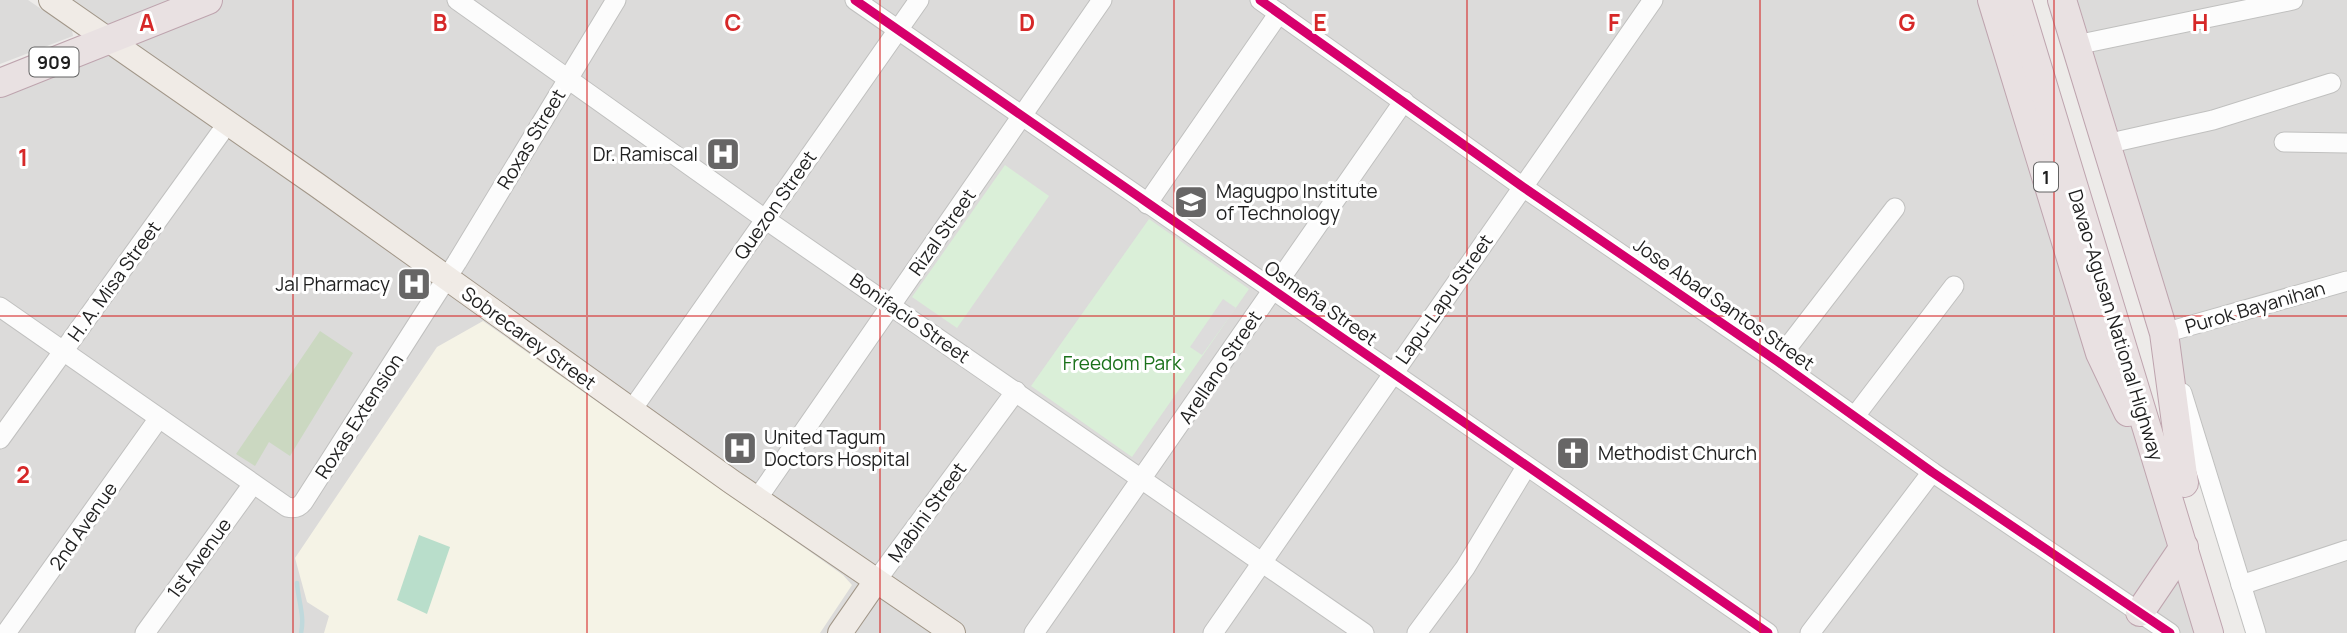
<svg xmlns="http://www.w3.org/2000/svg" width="2347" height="633" font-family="Manrope,sans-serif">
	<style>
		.residential { fill: #dcdbda }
		.education { fill: #f5f3e6 }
		.forest { fill: #cbd8c1 }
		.park { fill: #daefd8 }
		.pitch { fill: #b9decb }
		.parking { fill: #dddcdc }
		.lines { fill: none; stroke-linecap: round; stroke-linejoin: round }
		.stream { stroke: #c0d9dc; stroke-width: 4.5 }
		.minor-casing { stroke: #c0c0bf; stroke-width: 21 }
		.major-casing { stroke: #a19688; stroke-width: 26 }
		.highway-casing { stroke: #bea4ae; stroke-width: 30 }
		.minor { stroke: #fcfcfc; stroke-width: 19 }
		.major { stroke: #f0ebe6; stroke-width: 24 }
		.highway { stroke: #e9e1e2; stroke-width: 28 }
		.cycleway-casing { stroke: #fff; stroke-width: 13 }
		.cycleway { stroke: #d6006c; stroke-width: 9 }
		.grid { fill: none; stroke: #d62828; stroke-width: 2; stroke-opacity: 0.55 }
		.labels { text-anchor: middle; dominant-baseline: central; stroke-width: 6; stroke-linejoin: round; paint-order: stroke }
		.shield { fill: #fff; stroke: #626262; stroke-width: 2 }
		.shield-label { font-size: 18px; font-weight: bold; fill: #1f1f1f }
		.street-label { font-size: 19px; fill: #1f1f1f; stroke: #fff }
		.poi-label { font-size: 19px; fill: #1f1f1f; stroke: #fff; text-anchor: start }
		.park-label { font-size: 19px; fill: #1a711a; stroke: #fff }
		.grid-label { font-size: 23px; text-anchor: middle; font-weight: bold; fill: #d62828; stroke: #fff; stroke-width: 6; stroke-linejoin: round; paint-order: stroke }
	</style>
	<rect width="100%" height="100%" fill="#edebe9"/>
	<!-- residential -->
	<g class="residential">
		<polygon points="0,0 28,0 72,30 73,36 0,64"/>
		<polygon points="63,0 2002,0 2212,633 0,633 0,71 101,28"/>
		<polygon points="2062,0 2347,0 2347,633 2261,633"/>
	</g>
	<!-- education -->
	<polygon class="education" points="483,321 843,575 852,585 820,633 324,633 329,616 307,602 295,558 437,347"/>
	<!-- forest -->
	<polygon class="forest" points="320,331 353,353 290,456 269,442 255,466 236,454"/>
	<!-- park -->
	<g class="park">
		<polygon points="1005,165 1049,196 957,328 912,297"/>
		<polygon points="1149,219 1249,289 1132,457 1031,386"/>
	</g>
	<!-- pitch -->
	<polygon class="pitch" points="419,535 450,547 427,614 397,600"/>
	<!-- parking -->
	<polygon class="parking" points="1223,299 1236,308 1202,355 1190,347"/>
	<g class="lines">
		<!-- stream -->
		<path class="stream" d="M297,583C298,600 305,616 301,633"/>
		<!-- minor casing -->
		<g class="minor-casing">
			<g id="minor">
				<polyline points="457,0 765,219 1364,633"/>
				<polyline points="855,0 1768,633"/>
				<polyline points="1260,0 1523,187 1777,361 1932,472 2170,633"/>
				<polyline points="2076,45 2293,0"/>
				<polyline points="2284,142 2347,143"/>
				<polyline points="2106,144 2213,120 2331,83"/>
				<polyline points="1147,204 1279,13"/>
				<path d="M0,307L287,507C295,509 300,507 304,501L457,262L616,0"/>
				<polyline points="2167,344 2164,333 2347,281"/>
				<polyline points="1777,361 1895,208"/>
				<polyline points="2182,393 2256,633"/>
				<polyline points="631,411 919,0"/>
				<polyline points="1855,416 1954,286"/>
				<polyline points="0,439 227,124"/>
				<polyline points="757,499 1102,0"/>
				<polyline points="876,581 1016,391"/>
				<polyline points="2241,585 2347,550"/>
				<polyline points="6,633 159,418"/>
				<polyline points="145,633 253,484"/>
				<polyline points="1034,633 1404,101"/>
				<polyline points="1213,633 1653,0"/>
				<polyline points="1417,633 1465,568 1526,467"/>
				<polyline points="1810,633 1932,472"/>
			</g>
		</g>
		<!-- major casing -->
		<g class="major-casing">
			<g id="major">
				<polyline points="51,0 317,185 732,482 953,633"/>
				<polyline points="840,633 876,581"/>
			</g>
		</g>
		<!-- highway casing -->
		<g class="highway-casing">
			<g id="highway">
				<polyline points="1992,0 2100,353 2128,412"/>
				<polyline points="2017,0 2209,633"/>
				<polyline points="2062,0 2164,333 2184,483"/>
				<polyline points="0,83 208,0"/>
				<polyline points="2140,612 2184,547"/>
			</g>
		</g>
		<!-- minor -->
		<use href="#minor" class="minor"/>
		<!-- major -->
		<use href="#major" class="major"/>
		<!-- highway -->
		<use href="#highway" class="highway"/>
		<!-- cycleway casing -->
		<g class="cycleway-casing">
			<g id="cycleway">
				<polyline points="855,0 1768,633"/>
				<polyline points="1260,0 1523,187 1777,361 1932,472 2170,633"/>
			</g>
		</g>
		<!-- cycleway -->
		<use href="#cycleway" class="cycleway"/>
	</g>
	<!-- grid -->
	<path class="grid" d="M293,0V633M587,0V633M880,0V633M1174,0V633M1467,0V633M1760,0V633M2054,0V633M0,316H2347"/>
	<!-- icons -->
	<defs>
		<g id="hospital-square" transform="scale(1.75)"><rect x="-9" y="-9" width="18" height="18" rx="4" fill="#676666" stroke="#fff"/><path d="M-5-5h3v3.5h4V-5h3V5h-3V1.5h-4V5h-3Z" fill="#fff"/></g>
		<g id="university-square" transform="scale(1.75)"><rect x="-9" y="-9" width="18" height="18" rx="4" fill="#676666" stroke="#fff"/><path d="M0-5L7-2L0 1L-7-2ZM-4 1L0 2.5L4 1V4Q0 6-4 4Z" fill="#fff"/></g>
		<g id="church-square" transform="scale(1.75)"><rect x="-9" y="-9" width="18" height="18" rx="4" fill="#676666" stroke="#fff"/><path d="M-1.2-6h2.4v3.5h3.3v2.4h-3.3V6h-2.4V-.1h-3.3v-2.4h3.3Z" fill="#fff"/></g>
	</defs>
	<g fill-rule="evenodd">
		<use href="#hospital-square" x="723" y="154"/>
		<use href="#university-square" x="1191" y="202"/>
		<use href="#hospital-square" x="414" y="284"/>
		<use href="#hospital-square" x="740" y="448"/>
		<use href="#church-square" x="1573" y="453"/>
	</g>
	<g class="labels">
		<!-- shield labels -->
		<g class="shield">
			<rect x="29.5" y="47.5" width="49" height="29" rx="5"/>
			<rect x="2034" y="162.5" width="24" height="29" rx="5"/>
		</g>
		<g class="shield-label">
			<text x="54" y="62">909</text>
			<text x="2046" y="177">1</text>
		</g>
		<!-- street labels -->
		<g class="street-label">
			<text transform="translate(531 139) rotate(-59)">Roxas Street</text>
			<text transform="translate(775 205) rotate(-55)">Quezon Street</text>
			<text transform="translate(942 232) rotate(-55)">Rizal Street</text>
			<text transform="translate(114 281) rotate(-54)">H. A. Misa Street</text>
			<text transform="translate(1444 299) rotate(-55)">Lapu-Lapu Street</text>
			<text transform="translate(1321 303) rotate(35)">Osmeña Street</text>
			<text transform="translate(1724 304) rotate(35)">Jose Abad Santos Street</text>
			<text transform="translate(2255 307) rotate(-16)">Purok Bayanihan</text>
			<text transform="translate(910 318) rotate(35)">Bonifacio Street</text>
			<text transform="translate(2116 325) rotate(73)">Davao-Agusan National Highway</text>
			<text transform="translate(529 338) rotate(36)">Sobrecarey Street</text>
			<text transform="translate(1220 367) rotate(-56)">Arellano Street</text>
			<text transform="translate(359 416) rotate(-57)">Roxas Extension</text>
			<text transform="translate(927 512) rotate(-54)">Mabini Street</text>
			<text transform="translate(83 526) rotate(-55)">2nd Avenue</text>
			<text transform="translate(199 558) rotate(-54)">1st Avenue</text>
		</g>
		<!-- poi labels -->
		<g class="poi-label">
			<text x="698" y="154" text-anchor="end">Dr. Ramiscal</text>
			<text x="1216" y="191">Magugpo Institute<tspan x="1216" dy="22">of Technology</tspan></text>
			<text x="390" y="284" text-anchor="end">Jal Pharmacy</text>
			<text x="764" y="437">United Tagum<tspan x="764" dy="22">Doctors Hospital</tspan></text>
			<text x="1598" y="453">Methodist Church</text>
		</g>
		<!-- park labels -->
		<g class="park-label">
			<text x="1122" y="363">Freedom Park</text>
		</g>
	</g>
	<g class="grid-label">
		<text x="147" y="31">A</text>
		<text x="440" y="31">B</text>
		<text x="733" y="31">C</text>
		<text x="1027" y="31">D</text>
		<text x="1320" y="31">E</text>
		<text x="1614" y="31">F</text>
		<text x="1907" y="31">G</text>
		<text x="2200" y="31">H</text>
		<text x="23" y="166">1</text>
		<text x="23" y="483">2</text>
	</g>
</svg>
